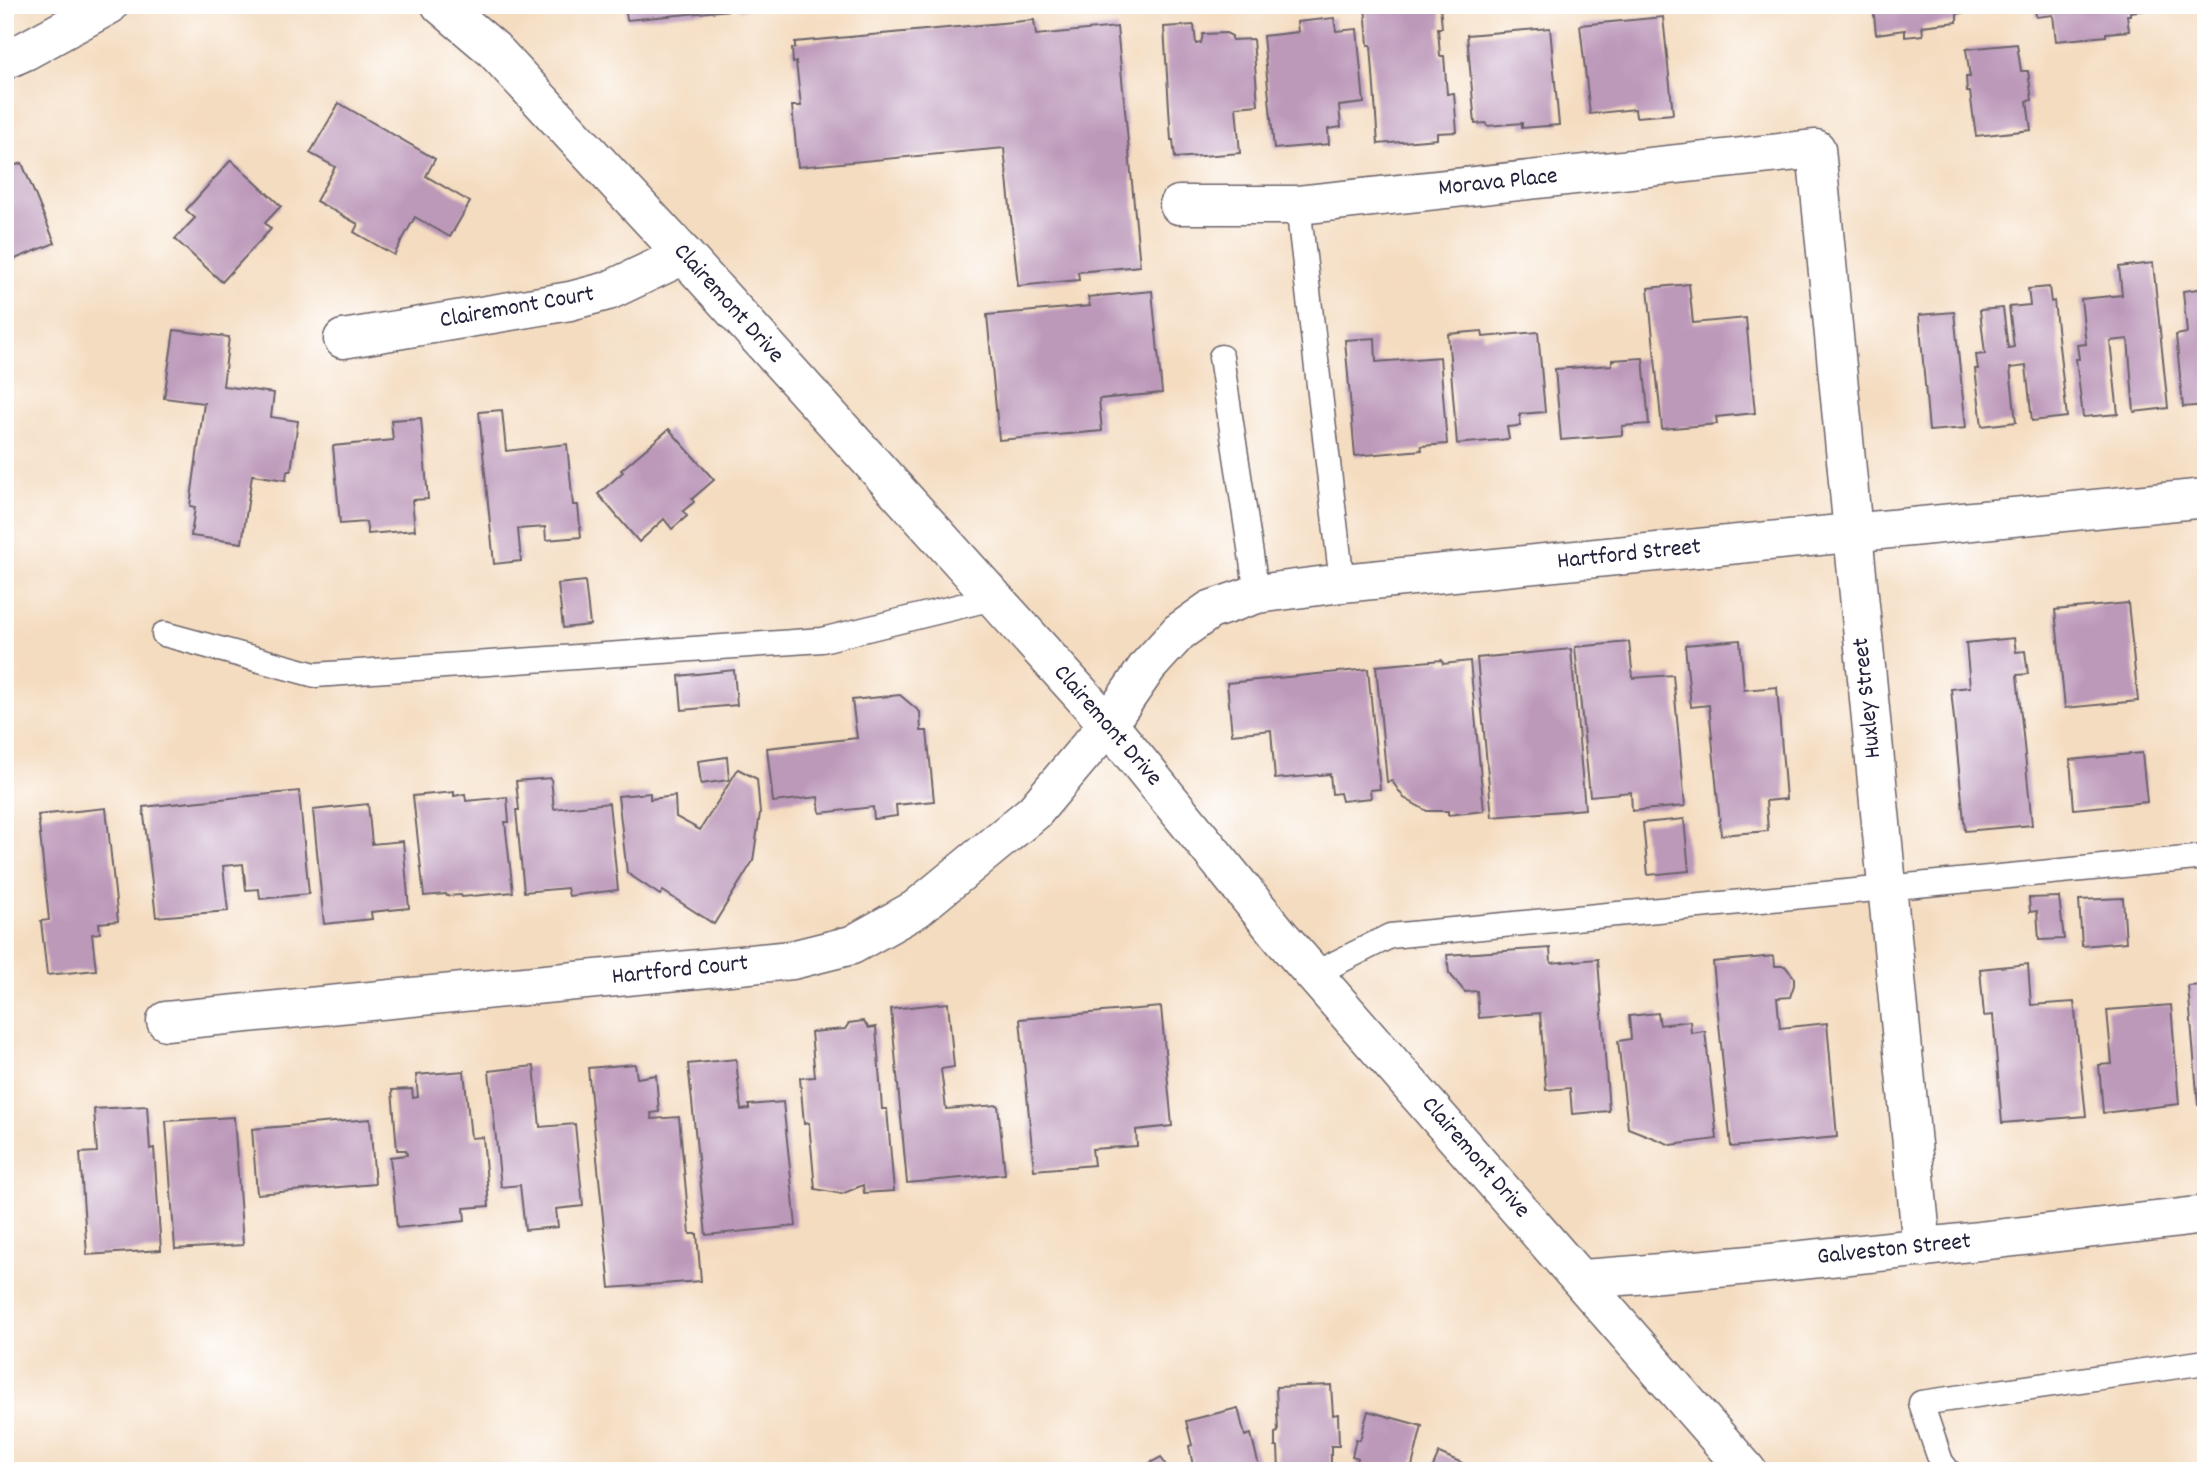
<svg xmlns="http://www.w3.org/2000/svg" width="2211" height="1476" font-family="Dekko,sans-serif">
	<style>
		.building { fill: #bc98b9 }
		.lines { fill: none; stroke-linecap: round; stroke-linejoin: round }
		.lane-casing { stroke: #6c636a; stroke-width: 27 }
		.street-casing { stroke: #6c636a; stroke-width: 41 }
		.secondary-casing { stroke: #6c636a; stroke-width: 41 }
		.primary-casing { stroke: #6c636a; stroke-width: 41 }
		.lane { stroke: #fff; stroke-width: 24 }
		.street { stroke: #fff; stroke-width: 38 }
		.secondary { stroke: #fff; stroke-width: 38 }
		.primary { stroke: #fff; stroke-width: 38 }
		.labels { text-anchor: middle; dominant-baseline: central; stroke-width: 5; stroke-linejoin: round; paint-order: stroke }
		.street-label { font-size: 24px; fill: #22223b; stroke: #fff }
	</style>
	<rect width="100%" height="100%" fill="#fff"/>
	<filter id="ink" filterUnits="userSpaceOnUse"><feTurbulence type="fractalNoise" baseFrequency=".0143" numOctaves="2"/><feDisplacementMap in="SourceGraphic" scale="14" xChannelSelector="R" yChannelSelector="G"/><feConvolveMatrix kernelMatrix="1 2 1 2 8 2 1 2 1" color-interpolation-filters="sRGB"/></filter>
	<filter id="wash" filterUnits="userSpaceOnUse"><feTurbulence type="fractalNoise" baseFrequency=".00686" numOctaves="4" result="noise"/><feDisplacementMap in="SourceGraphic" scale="28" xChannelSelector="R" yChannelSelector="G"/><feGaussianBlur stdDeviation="1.57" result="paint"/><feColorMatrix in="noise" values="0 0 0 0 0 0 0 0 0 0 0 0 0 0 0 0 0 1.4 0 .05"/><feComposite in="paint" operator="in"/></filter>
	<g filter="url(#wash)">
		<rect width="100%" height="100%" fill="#f4dcc0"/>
		<g id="blocks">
			<!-- building -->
			<g class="building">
				<polygon points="625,5 728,5 729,10 627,20"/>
				<polygon points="739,5 765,5 765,7 739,10"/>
				<polygon points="1365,5 1440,5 1442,28 1438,28 1440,56 1444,56 1447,94 1454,93 1457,132 1437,133 1437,139 1378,144 1371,45 1368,45"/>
				<polygon points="1873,5 1962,5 1963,13 1957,14 1957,22 1922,26 1923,35 1905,37 1905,30 1876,34"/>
				<polygon points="2035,5 2147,5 2148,10 2130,12 2130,15 2127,15 2129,31 2106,33 2106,36 2056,41 2053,15 2036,17"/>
				<polygon points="1663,17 1673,114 1636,117 1635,109 1590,114 1580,25"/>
				<polygon points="1334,18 1336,31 1357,29 1364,103 1339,106 1341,127 1328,129 1329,144 1274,149 1263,36 1298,32 1297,22"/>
				<polygon points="1034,20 1036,35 1117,27 1140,266 1078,272 1079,280 1018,286 1004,148 798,167 792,106 801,106 796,62 793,63 792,49 795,48 795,42"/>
				<polygon points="1194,25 1196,44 1201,43 1203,34 1226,33 1232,36 1232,40 1253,39 1258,105 1236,107 1240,153 1175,158 1173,140 1171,140 1164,27"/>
				<polygon points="1550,28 1559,125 1522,128 1522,123 1487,126 1486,123 1475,124 1467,35"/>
				<polygon points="2017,44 2021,71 2028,71 2032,100 2027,101 2031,130 1976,136 1970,92 1967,92 1966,77 1970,77 1966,49"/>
				<polygon points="339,103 435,159 426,176 470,202 450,237 415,217 394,255 354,232 358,224 316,201 335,167 310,153"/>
				<polygon points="5,148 13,166 22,163 55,243 5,263"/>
				<polygon points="231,160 281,206 265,223 271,229 222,282 175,239 195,218 186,210"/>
				<polygon points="2153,263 2168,408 2134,412 2128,339 2110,341 2118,414 2083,417 2076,359 2079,359 2077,345 2086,344 2081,299 2122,295 2119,267"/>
				<polygon points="1689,284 1693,323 1746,318 1755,413 1716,417 1717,424 1662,429 1648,288"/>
				<polygon points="2049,287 2051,302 2054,301 2067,417 2032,421 2026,366 2010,368 2016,422 1982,426 1975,369 1978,369 1976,355 1985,354 1980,310 2003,308 2008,348 2014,347 2009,307 2030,305 2028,289"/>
				<polygon points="2206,288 2206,405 2183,407 2176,335 2187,333 2183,291"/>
				<polygon points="1152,291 1162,393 1099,399 1102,431 999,440 987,315 1090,306 1088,297"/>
				<polygon points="1954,312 1966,428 1929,431 1919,315"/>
				<polygon points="174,330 229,337 223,386 274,393 271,417 298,421 291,471 287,471 286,480 252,475 242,543 191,536 195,507 190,506 204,403 164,398"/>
				<polygon points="1482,331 1483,337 1538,332 1545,412 1520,414 1520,426 1507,427 1509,439 1457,444 1448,334"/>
				<polygon points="1375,338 1376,362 1440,357 1447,444 1421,446 1422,450 1355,456 1345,340"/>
				<polygon points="1643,358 1649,424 1622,426 1622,435 1561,440 1555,369 1612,365 1612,360"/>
				<polygon points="502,410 506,451 567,444 573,505 578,505 581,537 546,540 545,527 518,529 521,561 494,564 479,412"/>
				<polygon points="421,418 428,499 412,500 415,530 368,534 366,522 340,524 333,446 393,440 391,420"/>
				<polygon points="669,429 714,480 692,499 694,502 683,511 687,516 672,529 664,519 639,542 598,494 623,472 621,470"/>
				<polygon points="585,581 590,625 563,628 558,584"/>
				<polygon points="2128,603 2138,701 2065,708 2055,610"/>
				<polygon points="2014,638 2016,652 2025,651 2028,674 2017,675 2032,825 1965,831 1951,689 1970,687 1966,643"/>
				<polygon points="1740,640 1744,690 1777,687 1786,799 1766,801 1768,831 1721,835 1709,705 1691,707 1685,645"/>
				<polygon points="1629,642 1633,678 1673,675 1685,806 1632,811 1631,792 1590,796 1575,647"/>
				<polygon points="1571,649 1585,809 1492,817 1477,658"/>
				<polygon points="1442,660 1443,664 1470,661 1484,811 1448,815 1448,811 1427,811 1404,798 1392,781 1387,782 1376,666"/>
				<polygon points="1368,669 1380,789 1370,790 1371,798 1342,801 1340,793 1332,794 1330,774 1275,779 1271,730 1232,734 1227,683"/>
				<polygon points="734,670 737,705 682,710 679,676"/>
				<polygon points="900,695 920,712 921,731 927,731 934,801 896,805 897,816 874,819 873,807 820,813 818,797 773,802 767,748 857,738 852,700"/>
				<polygon points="2142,753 2147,802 2074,809 2070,760"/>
				<polygon points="727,757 729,780 701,784 698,761"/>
				<polygon points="738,769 757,779 760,813 753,861 714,924 663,891 660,895 627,873 618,796 650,793 650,799 675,796 676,817 700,830"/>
				<polygon points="551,778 554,809 609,803 618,890 569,896 567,888 524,892 516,810 519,810 516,781"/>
				<polygon points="299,791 309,894 260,899 259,889 246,890 243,864 223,866 228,911 156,917 143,807"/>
				<polygon points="454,792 454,796 465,794 466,801 507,797 509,822 505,822 513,892 462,897 461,895 447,896 446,894 424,896 413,796"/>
				<polygon points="368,804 372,844 403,841 409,908 371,912 372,919 324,924 313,810"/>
				<polygon points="106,808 118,921 99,923 100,933 92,934 96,970 47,975 41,921 49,920 38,815"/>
				<polygon points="1684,819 1689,871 1648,875 1643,823"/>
				<polygon points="2059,897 2064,939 2039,940 2037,911 2030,912 2029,898"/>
				<polygon points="2123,898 2126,942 2082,946 2079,900"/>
				<polygon points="1550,948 1551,963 1598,959 1609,1111 1572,1114 1570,1088 1546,1090 1540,1013 1479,1018 1477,991 1465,992 1449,973 1447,955"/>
				<polygon points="1774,956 1775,966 1785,966 1794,977 1794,985 1790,997 1777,998 1780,1028 1827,1023 1837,1137 1731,1147 1713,962"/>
				<polygon points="2028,964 2031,1005 2074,1002 2086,1116 2002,1123 1993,1015 1984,1016 1980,969"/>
				<polygon points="2206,985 2206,1104 2198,1105 2188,986"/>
				<polygon points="948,1003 954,1067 941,1069 946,1109 998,1105 1005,1174 907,1183 891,1009"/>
				<polygon points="2171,1005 2179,1104 2103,1113 2099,1065 2112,1064 2107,1010"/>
				<polygon points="1161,1007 1172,1126 1136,1130 1137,1146 1092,1149 1094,1165 1034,1170 1020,1019"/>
				<polygon points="1658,1013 1660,1025 1690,1021 1691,1033 1705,1031 1717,1139 1671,1145 1628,1128 1618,1041 1631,1039 1629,1016"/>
				<polygon points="863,1021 869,1028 876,1027 882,1109 887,1109 894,1191 864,1193 863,1185 842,1194 815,1189 809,1123 804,1124 800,1078 815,1077 811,1032 845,1029 849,1023"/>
				<polygon points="736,1059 741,1110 749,1109 749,1105 783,1102 796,1226 706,1235 688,1064"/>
				<polygon points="635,1064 637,1078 656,1075 659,1112 651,1113 652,1119 679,1117 690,1234 697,1234 701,1281 610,1288 588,1068"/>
				<polygon points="534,1066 540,1127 575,1124 583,1206 556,1209 558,1227 525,1230 520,1185 501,1187 489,1071"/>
				<polygon points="464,1071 471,1138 483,1137 489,1206 464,1208 465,1221 397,1228 390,1157 407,1155 406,1150 397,1150 392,1090 412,1089 413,1098 418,1097 416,1075"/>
				<polygon points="147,1106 150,1149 154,1148 161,1250 87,1255 80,1153 97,1152 94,1109"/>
				<polygon points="234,1117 243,1245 175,1249 166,1121"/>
				<polygon points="370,1119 375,1184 257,1194 252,1129"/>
				<polygon points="1331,1385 1333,1415 1338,1414 1339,1446 1331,1446 1331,1468 1279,1470 1278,1447 1275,1447 1275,1433 1278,1432 1276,1387"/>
				<polygon points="1238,1408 1245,1436 1251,1434 1259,1466 1250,1468 1251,1471 1194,1471 1189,1446 1192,1445 1186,1421"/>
				<polygon points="1368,1411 1422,1426 1412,1466 1415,1467 1414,1471 1355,1471 1358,1458 1352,1456 1356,1439 1360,1440"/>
				<polygon points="1439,1453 1481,1471 1431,1471"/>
				<polygon points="1161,1457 1169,1471 1135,1471"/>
			</g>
		</g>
	</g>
	<g filter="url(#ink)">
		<use href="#blocks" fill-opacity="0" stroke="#6c636a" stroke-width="2"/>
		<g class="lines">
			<!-- lane casing -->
			<g class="lane-casing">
				<g id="lane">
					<polyline points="1298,205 1342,583"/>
					<polyline points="1221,357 1257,594"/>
					<polyline points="164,634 315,675 822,640 993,598"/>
					<polyline points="1314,974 1390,936 2206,857"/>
					<polyline points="1948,1471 1941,1462 1921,1403 2206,1362"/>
				</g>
			</g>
			<!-- street casing -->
			<g class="street-casing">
				<g id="street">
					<polyline points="1179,205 1298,205 1816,149 1922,1248"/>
					<polyline points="343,339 570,301 608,291 684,255"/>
					<polyline points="166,1021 792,960 852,945 916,909 1034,812 1108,724 1148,666 1179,632 1210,610 1257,594 1342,583 2206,498"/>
					<path d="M1582,1279C1791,1264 1998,1239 2206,1215"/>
				</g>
			</g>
			<!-- secondary casing -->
			<g class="secondary-casing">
				<polyline id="secondary" points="5,60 25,51 109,5"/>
			</g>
			<!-- primary casing -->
			<g class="primary-casing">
				<polyline id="primary" points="441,5 493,49 684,255 1108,724 1281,937 1747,1471"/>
			</g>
			<!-- lane -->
			<use href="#lane" class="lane"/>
			<!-- street -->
			<use href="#street" class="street"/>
			<!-- secondary -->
			<use href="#secondary" class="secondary"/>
			<!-- primary -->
			<use href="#primary" class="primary"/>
		</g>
	</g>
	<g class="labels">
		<!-- street labels -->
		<g class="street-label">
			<text transform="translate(1498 183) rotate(-6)">Morava Place</text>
			<text transform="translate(728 304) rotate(48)">Clairemont Drive</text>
			<text transform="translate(517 308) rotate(-10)">Clairemont Court</text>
			<text transform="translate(1629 555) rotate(-6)">Hartford Street</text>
			<text transform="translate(1868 698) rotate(-96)">Huxley Street</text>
			<text transform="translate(1107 726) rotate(49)">Clairemont Drive</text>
			<text transform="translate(680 971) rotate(-6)">Hartford Court</text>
			<text transform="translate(1475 1158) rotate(49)">Clairemont Drive</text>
			<text transform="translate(1894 1250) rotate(-6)">Galveston Street</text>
		</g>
	</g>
	<!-- margin -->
	<rect width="2211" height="1476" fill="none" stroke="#fff" stroke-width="28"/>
</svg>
